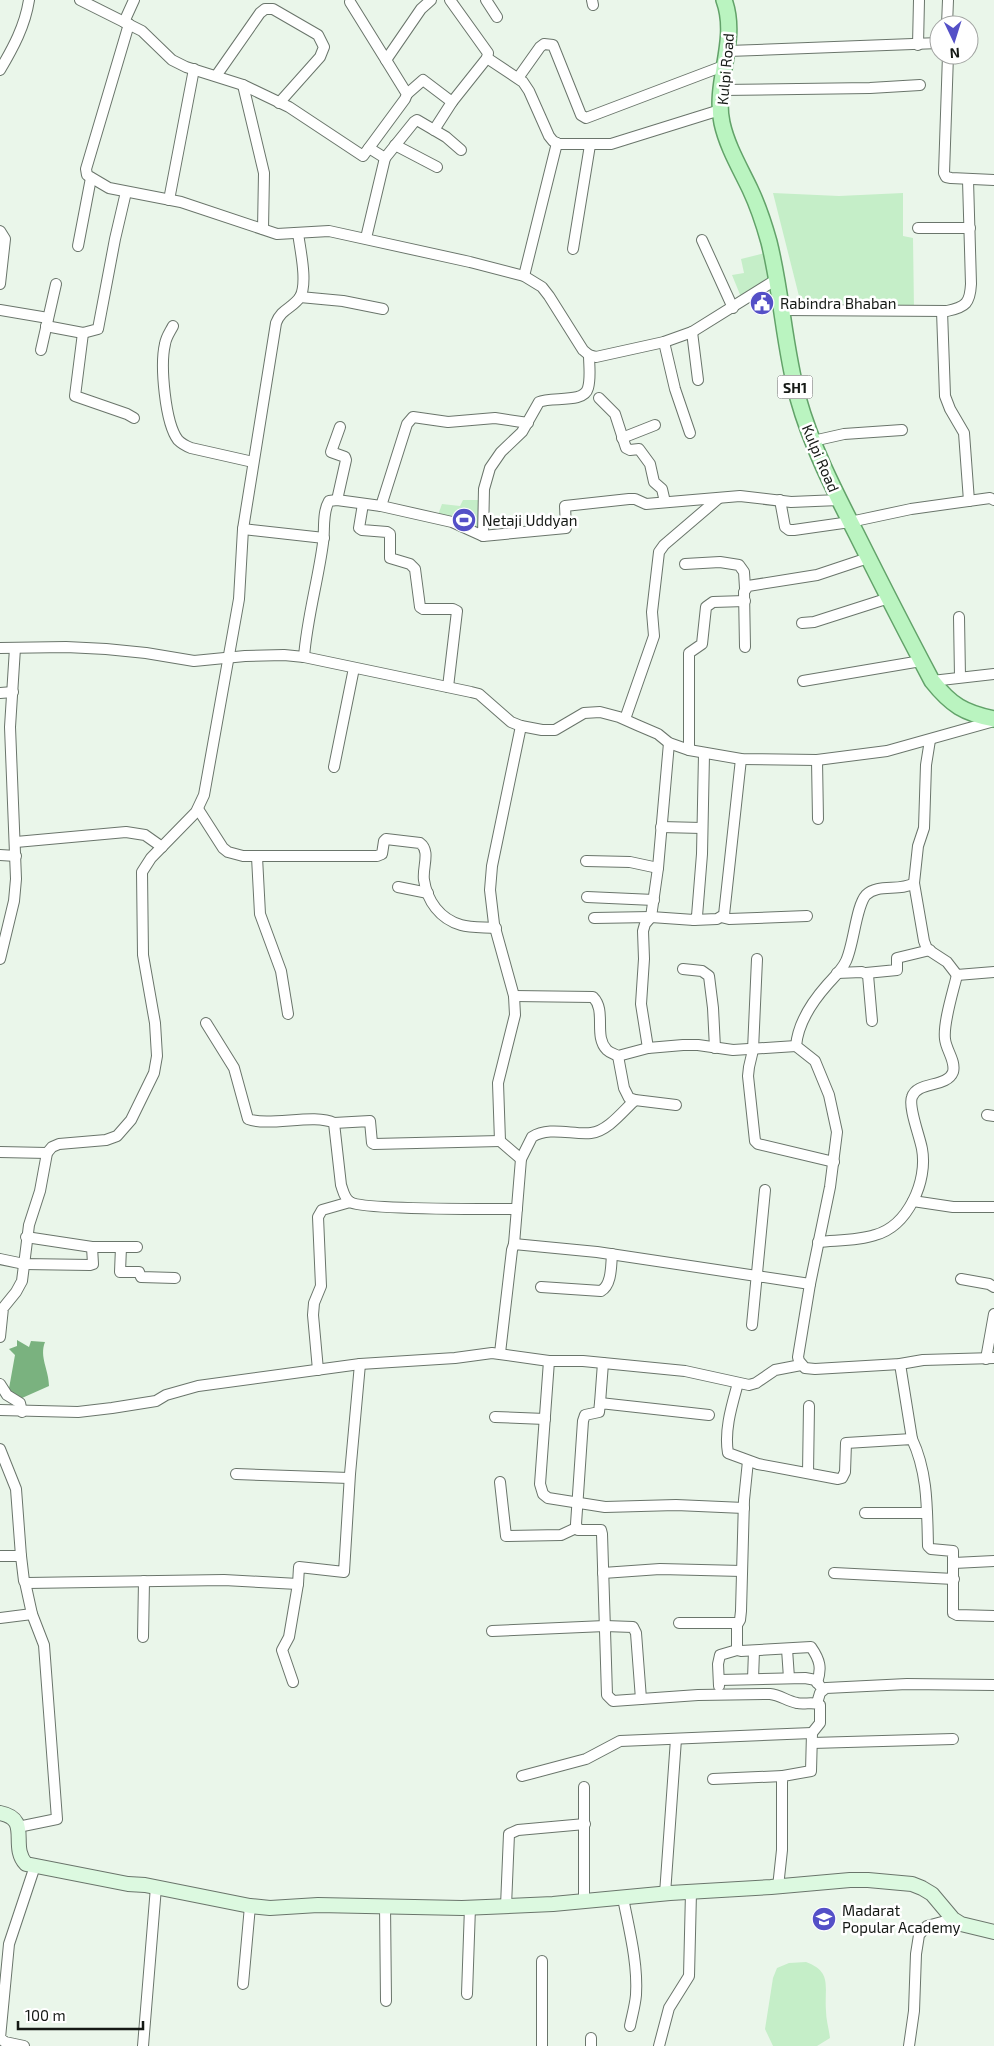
<svg xmlns="http://www.w3.org/2000/svg" width="994" height="2046" font-family="'Exo 2',sans-serif">
	<style>
		.green { fill: #c5eec8 }
		.water { fill: #7ab27f }
		.lines { fill: none; stroke-linecap: round; stroke-linejoin: round }
		.street-casing { stroke: #6a756b; stroke-width: 12 }
		.secondary-casing { stroke: #6a756b; stroke-width: 16 }
		.primary-casing { stroke: #62a269; stroke-width: 18 }
		.street { stroke: #fff; stroke-width: 10 }
		.secondary { stroke: #dcf9e0; stroke-width: 14 }
		.primary { stroke: #baf4c0; stroke-width: 15 }
		.labels { text-anchor: middle; dominant-baseline: central; stroke-width: 5; stroke-linejoin: round; paint-order: stroke }
		.shield { fill: #fff; stroke: #5b5e5b; stroke-width: 1 }
		.shield-label { font-size: 14px; font-weight: bold; fill: #151915 }
		.street-label { font-size: 15px; fill: #151915; stroke: #fff }
		.poi-label { font-size: 15px; fill: #151915; stroke: #fff; text-anchor: start }
	</style>
	<rect width="100%" height="100%" fill="#eaf6ea"/>
	<!-- green -->
	<g class="green">
		<polygon points="773,193 839,196 903,193 903,236 913,238 914,310 802,308"/>
		<polygon points="769,252 771,282 741,297 732,275 744,273 741,259"/>
		<polygon points="463,500 484,500 480,533 458,532 455,524 438,515 442,504 460,506"/>
		<path d="M806,1962C833,1972 824,1987 826,2011C826,2020 829,2029 830,2038L817,2046H773L765,2029L773,1978L777,1968L789,1963Z"/>
	</g>
	<!-- water -->
	<path class="water" d="M17,1340L29,1347L31,1341L45,1342C39,1357 49,1370 49,1386L22,1398L8,1394L15,1355L9,1349L17,1346Z"/>
	<g class="lines">
		<!-- street casing -->
		<g class="street-casing">
			<g id="street">
				<polyline points="80,0 142,31 172,60 186,67 243,85 289,107 363,156 405,99 407,94 386,60 421,9 431,0"/>
				<polyline points="486,0 497,17"/>
				<polyline points="592,0 593,5"/>
				<polyline points="350,2 386,60"/>
				<polyline points="124,22 134,0"/>
				<polyline points="129,24 86,169 87,175 109,188 181,202 277,234 329,231 470,262 524,276 542,287 549,296 583,350 589,355 596,357 664,342 692,332 777,279"/>
				<polyline points="947,25 948,0"/>
				<polyline points="918,45 919,0"/>
				<polyline points="728,51 939,43"/>
				<polyline points="948,55 944,173 946,177 951,178 994,180"/>
				<polyline points="487,58 523,82 529,91 549,136 553,141 559,144 611,144 720,110"/>
				<path d="M0,70C13,48 25,26 29,0"/>
				<polyline points="216,76 260,13 265,9 273,9 318,35 324,47 320,57 279,103"/>
				<polyline points="518,78 540,47 544,44 553,45 581,115 586,118 726,65"/>
				<polyline points="243,85 264,173 263,229"/>
				<polyline points="721,90 870,88 920,85"/>
				<polyline points="407,94 423,80 452,102"/>
				<polyline points="434,130 452,102 487,58 488,53 450,0"/>
				<polyline points="395,145 437,167"/>
				<polyline points="369,148 385,158 414,122 417,120 446,137 461,150"/>
				<polyline points="169,200 194,69"/>
				<polyline points="918,228 970,228"/>
				<polyline points="0,231 5,239 0,284"/>
				<polyline points="366,238 385,158"/>
				<polyline points="702,240 733,308"/>
				<polyline points="78,246 91,178"/>
				<polyline points="573,249 590,145"/>
				<polyline points="524,276 557,143"/>
				<polyline points="300,297 343,301 383,309"/>
				<polyline points="0,310 48,318"/>
				<path d="M782,310L947,311C966,307 970,303 971,284L968,180"/>
				<polyline points="942,311 945,396 950,409 964,433 969,501"/>
				<polyline points="46,326 83,333 98,329 115,239 126,192"/>
				<path d="M173,326C170,332 166,337 165,344C160,365 165,423 178,440C182,444 186,446 191,448L253,462"/>
				<polyline points="692,332 698,380"/>
				<polyline points="83,333 75,396 127,414 134,418"/>
				<polyline points="664,342 675,389 690,433"/>
				<polyline points="41,350 56,284"/>
				<polyline points="599,398 615,414 626,448 630,450 639,449 650,464 654,482 662,489 665,502"/>
				<polyline points="622,438 655,425"/>
				<polyline points="813,441 844,434 902,430"/>
				<polyline points="337,500 346,460 345,457 331,452 340,427"/>
				<polyline points="780,500 785,527 789,530 794,530 850,522 911,509 990,498 994,500"/>
				<polyline points="363,504 359,528 362,530 387,532 390,534 390,558 410,564 415,569 420,607 423,609 453,609 457,611 448,687"/>
				<path d="M381,506L452,522L483,536L484,489L490,468L501,452L522,432L539,402C551,396 584,404 588,388C591,378 589,365 589,355"/>
				<polyline points="243,529 324,538"/>
				<polyline points="483,536 566,528 565,506 629,499 635,499 646,504 740,496 791,502 839,500"/>
				<polyline points="685,564 720,562 739,565 744,572 745,588"/>
				<polyline points="959,617 960,677"/>
				<polyline points="802,623 814,622 889,598"/>
				<polyline points="745,647 744,592 748,586 817,575 868,558"/>
				<polyline points="0,648 66,647 106,649 146,653 194,661 245,656 284,655 304,657 471,692 479,694 511,722 521,726 542,730 555,730 584,713 600,712 619,717 637,725 658,734 669,743 689,750 741,759 817,760 887,751 994,721"/>
				<path d="M304,657C307,618 318,581 323,543C325,530 322,513 329,501L337,500L381,506L407,424L413,417L448,422L495,418L528,423"/>
				<polyline points="803,681 921,661"/>
				<polyline points="932,681 994,674"/>
				<polyline points="0,693 13,692"/>
				<polyline points="625,719 654,636 652,612 659,552 664,545 719,498"/>
				<polyline points="521,726 492,866 490,890 494,924 514,996 515,1015 498,1083 500,1141 521,1159"/>
				<path d="M930,740L926,765L924,828L918,846L914,883C900,892 878,883 866,895C856,906 854,944 846,961C842,970 833,978 827,985C812,1002 798,1023 796,1046L815,1061L829,1095L837,1132L830,1187L810,1284L798,1357L799,1361L805,1368L815,1369L900,1364L923,1360L994,1358"/>
				<polyline points="689,750 689,653 702,644 706,607 713,602 745,601"/>
				<polyline points="817,760 818,819"/>
				<polyline points="334,767 354,668"/>
				<path d="M198,809L223,848L228,852L243,856H377L382,854L384,841L386,839L420,843C431,851 422,868 424,880C427,901 440,919 461,925C471,928 485,927 496,928"/>
				<polyline points="661,827 702,828"/>
				<polyline points="16,842 126,832 145,835 162,847"/>
				<polyline points="0,855 16,856"/>
				<polyline points="257,857 260,914 281,971 288,1014"/>
				<polyline points="586,861 630,862 658,868"/>
				<polyline points="914,883 924,941 927,949 947,962 957,975"/>
				<polyline points="398,887 428,893"/>
				<polyline points="587,897 654,900"/>
				<polyline points="721,917 729,919 807,916"/>
				<polyline points="594,918 651,917 694,920 697,916 702,854 704,754"/>
				<polyline points="694,920 717,919 724,915 741,759"/>
				<polyline points="0,959 14,901 16,879 10,727 15,648"/>
				<polyline points="757,959 753,1050 749,1067 748,1076 755,1141 758,1144 834,1162"/>
				<polyline points="683,969 702,971 709,976 713,1008 715,1048"/>
				<polyline points="837,973 862,972 868,975 872,1021"/>
				<polyline points="866,973 897,970 897,958 930,950"/>
				<polyline points="957,975 994,972"/>
				<path d="M514,996L593,997C607,1011 593,1036 607,1050C610,1053 615,1054 618,1056L648,1048L683,1045H698L733,1050L796,1046"/>
				<path d="M206,1023L234,1068L248,1119C269,1127 315,1113 334,1123L341,1185C343,1190 344,1198 350,1202C362,1210 493,1209 517,1209"/>
				<polyline points="648,1048 641,1004 644,959 643,931 645,924 651,917 658,868 669,743"/>
				<polyline points="618,1056 624,1088 629,1098 635,1100 676,1105"/>
				<polyline points="987,1115 994,1116"/>
				<polyline points="334,1123 370,1121 372,1143 374,1144 500,1141"/>
				<polyline points="0,1152 47,1153"/>
				<polyline points="913,1201 953,1207 994,1207"/>
				<polyline points="26,1237 92,1247 137,1247"/>
				<path d="M818,1242C836,1240 857,1241 875,1235C908,1226 928,1181 922,1149C920,1137 908,1107 912,1097C917,1081 947,1088 953,1072C956,1061 946,1050 945,1039C943,1023 953,992 957,975"/>
				<polyline points="514,1244 597,1252 810,1284"/>
				<polyline points="121,1247 120,1272 139,1272 141,1277 175,1278"/>
				<polyline points="0,1259 24,1264 90,1265 93,1264 92,1247"/>
				<polyline points="961,1279 989,1284 994,1287"/>
				<path d="M541,1287L601,1291C612,1285 611,1265 612,1254"/>
				<polyline points="752,1325 765,1190"/>
				<path d="M0,1337L3,1308L16,1292L22,1281L29,1225L40,1191L47,1153L52,1147L59,1144L106,1140L117,1136L131,1120L154,1073L157,1056L155,1023L143,955L142,872L151,858L196,812L204,795L239,599L243,529L276,323C281,309 293,308 300,297C308,283 300,249 298,233"/>
				<path d="M500,1353L512,1250L514,1244L521,1159L532,1137C549,1126 573,1135 591,1133C608,1131 623,1111 635,1100"/>
				<polyline points="986,1359 994,1314"/>
				<polyline points="549,1361 540,1484 543,1494 548,1498 605,1507 676,1505 744,1508"/>
				<polyline points="900,1364 912,1439"/>
				<polyline points="318,1370 313,1315 314,1303 321,1286 318,1217 322,1210 350,1202"/>
				<path d="M738,1383C732,1405 724,1430 728,1453L758,1464L838,1479L842,1478L845,1472L846,1443L912,1439C928,1473 927,1509 928,1546L931,1549L953,1551V1613L957,1615L994,1616"/>
				<polyline points="0,1384 7,1395 20,1403 22,1412"/>
				<polyline points="600,1403 603,1363"/>
				<polyline points="0,1410 78,1412 112,1408 156,1401 166,1395 198,1386 360,1364 455,1358 492,1353 549,1361 583,1361 685,1371 749,1385 756,1383 775,1370 801,1365"/>
				<path d="M709,1415L600,1403L599,1412L585,1415L583,1421L576,1524L578,1530H601L602,1534L607,1695L613,1701L698,1695L770,1694C780,1695 787,1701 797,1703C805,1705 813,1701 820,1705V1723L812,1733L811,1771L783,1776L782,1780V1850L778,1887"/>
				<polyline points="495,1417 545,1419"/>
				<polyline points="0,1449 16,1489 21,1556"/>
				<polyline points="808,1473 809,1406"/>
				<polyline points="236,1474 349,1478"/>
				<polyline points="500,1482 506,1536 561,1535 576,1528"/>
				<polyline points="865,1513 927,1513"/>
				<polyline points="0,1556 21,1556 24,1581 27,1583 224,1580 298,1584 289,1637 282,1650 293,1682"/>
				<polyline points="954,1563 994,1561"/>
				<polyline points="603,1573 660,1569 742,1571"/>
				<polyline points="834,1573 954,1579"/>
				<polyline points="298,1584 299,1567 344,1572 350,1474 360,1364"/>
				<polyline points="0,1618 32,1614"/>
				<path d="M679,1623H735L737,1625V1650L741,1651L811,1647C820,1660 822,1668 817,1683"/>
				<polyline points="737,1625 740,1620 741,1611 744,1500 748,1461"/>
				<polyline points="492,1631 605,1626 633,1627 636,1633 641,1699"/>
				<polyline points="143,1637 144,1581"/>
				<polyline points="787,1649 789,1678"/>
				<polyline points="753,1679 754,1651"/>
				<polyline points="719,1680 805,1678 816,1680 820,1686"/>
				<polyline points="719,1686 718,1664 720,1655 737,1650"/>
				<polyline points="817,1703 820,1693 826,1688 907,1684 994,1685"/>
				<polyline points="812,1743 953,1739"/>
				<polyline points="522,1776 586,1759 620,1741 812,1733"/>
				<polyline points="713,1779 783,1776"/>
				<polyline points="18,1827 57,1819 44,1645 32,1614 25,1582"/>
				<polyline points="665,1894 676,1739"/>
				<path d="M623,1898C629,1929 638,1963 636,1995C635,2006 632,2016 630,2026"/>
				<polyline points="584,1901 584,1787"/>
				<polyline points="385,1905 386,2001"/>
				<polyline points="506,1906 509,1834 518,1830 585,1824"/>
				<polyline points="542,1961 542,2046"/>
				<polyline points="243,1984 250,1906"/>
				<polyline points="467,1994 470,1907"/>
				<polyline points="24,2046 5,2042 0,2038 9,1944 35,1866"/>
				<polyline points="143,2046 156,1887"/>
				<polyline points="591,2046 591,2038"/>
				<polyline points="659,2046 669,2008 689,1976 691,1892"/>
				<polyline points="909,2046 914,2011 916,1954 919,1935 927,1926 953,1919"/>
			</g>
		</g>
		<!-- secondary casing -->
		<g class="secondary-casing">
			<path id="secondary" d="M0,1813C32,1819 9,1846 26,1864L128,1884L145,1885L250,1906L270,1908L318,1905L462,1908L553,1904L670,1893L771,1887L850,1880H868L912,1884L922,1888L932,1894L953,1919L961,1924L994,1932"/>
		</g>
		<!-- primary casing -->
		<g class="primary-casing">
			<path id="primary" d="M724,0C739,41 713,82 722,123C727,146 740,168 750,189C758,206 764,224 769,242C782,294 784,347 798,398C811,445 834,490 856,533C881,583 906,632 932,681C951,705 964,713 994,719"/>
		</g>
		<!-- street -->
		<use href="#street" class="street"/>
		<!-- secondary -->
		<use href="#secondary" class="secondary"/>
		<!-- primary -->
		<use href="#primary" class="primary"/>
	</g>
	<!-- icons -->
	<defs>
		<g id="civic-disc" transform="scale(1.25)"><circle r="9.5" fill="#5450c7" stroke="#fff"/><path d="M-.6-6.5H3V-4.5H.6V-3L4-1V1h2V6H-6V1h2V-1L-.6-3ZM-1.2 2.5V6h2.4V2.5Z" fill="#fff"/></g>
		<g id="stadium-disc" transform="scale(1.25)"><circle r="9.5" fill="#5450c7" stroke="#fff"/><path d="M0-5a6.5 5 0 1 0 0 10a6.5 5 0 1 0 0-10ZM-3.5-1.8h7v3.6h-7Z" fill="#fff"/></g>
		<g id="school-disc" transform="scale(1.25)"><circle r="9.5" fill="#5450c7" stroke="#fff"/><path d="M0-5L7-2L0 1L-7-2ZM-4 1L0 2.5L4 1V4Q0 6-4 4Z" fill="#fff"/></g>
	</defs>
	<g fill-rule="evenodd">
		<use href="#civic-disc" x="762" y="303"/>
		<use href="#stadium-disc" x="464" y="520"/>
		<use href="#school-disc" x="824" y="1919"/>
	</g>
	<g class="labels">
		<!-- shield labels -->
		<rect class="shield" x="777.5" y="375.5" width="35" height="23" rx="4"/>
		<g class="shield-label">
			<text x="795" y="387">SH1</text>
		</g>
		<!-- street labels -->
		<g class="street-label">
			<text transform="translate(725 69) rotate(-85)">Kulpi Road</text>
			<text transform="translate(821 458) rotate(67)">Kulpi Road</text>
		</g>
		<!-- poi labels -->
		<g class="poi-label">
			<text x="780" y="303">Rabindra Bhaban</text>
			<text x="482" y="520">Netaji Uddyan</text>
			<text x="842" y="1910">Madarat<tspan x="842" dy="17">Popular Academy</tspan></text>
		</g>
	</g>
	<!-- north arrow -->
	<g transform="translate(954 40) rotate(176)"><circle r="24" fill="#ffffff" stroke="#a1a3a1"/>
	<path d="M0-4L9 19L0 12L-9 19Z" fill="#5450c7"/>
	<text y="-8" font-size="14" font-weight="bold" text-anchor="middle" fill="#151915">N</text>
	</g>
	<!-- scale -->
	<path d="M18 2021v8h125v-8" fill="none" stroke="#151915" stroke-width="2.5"/>
	<text x="25" y="2021" font-size="15" fill="#151915" stroke="#ffffff" stroke-width="4" paint-order="stroke">100 m</text>
</svg>
